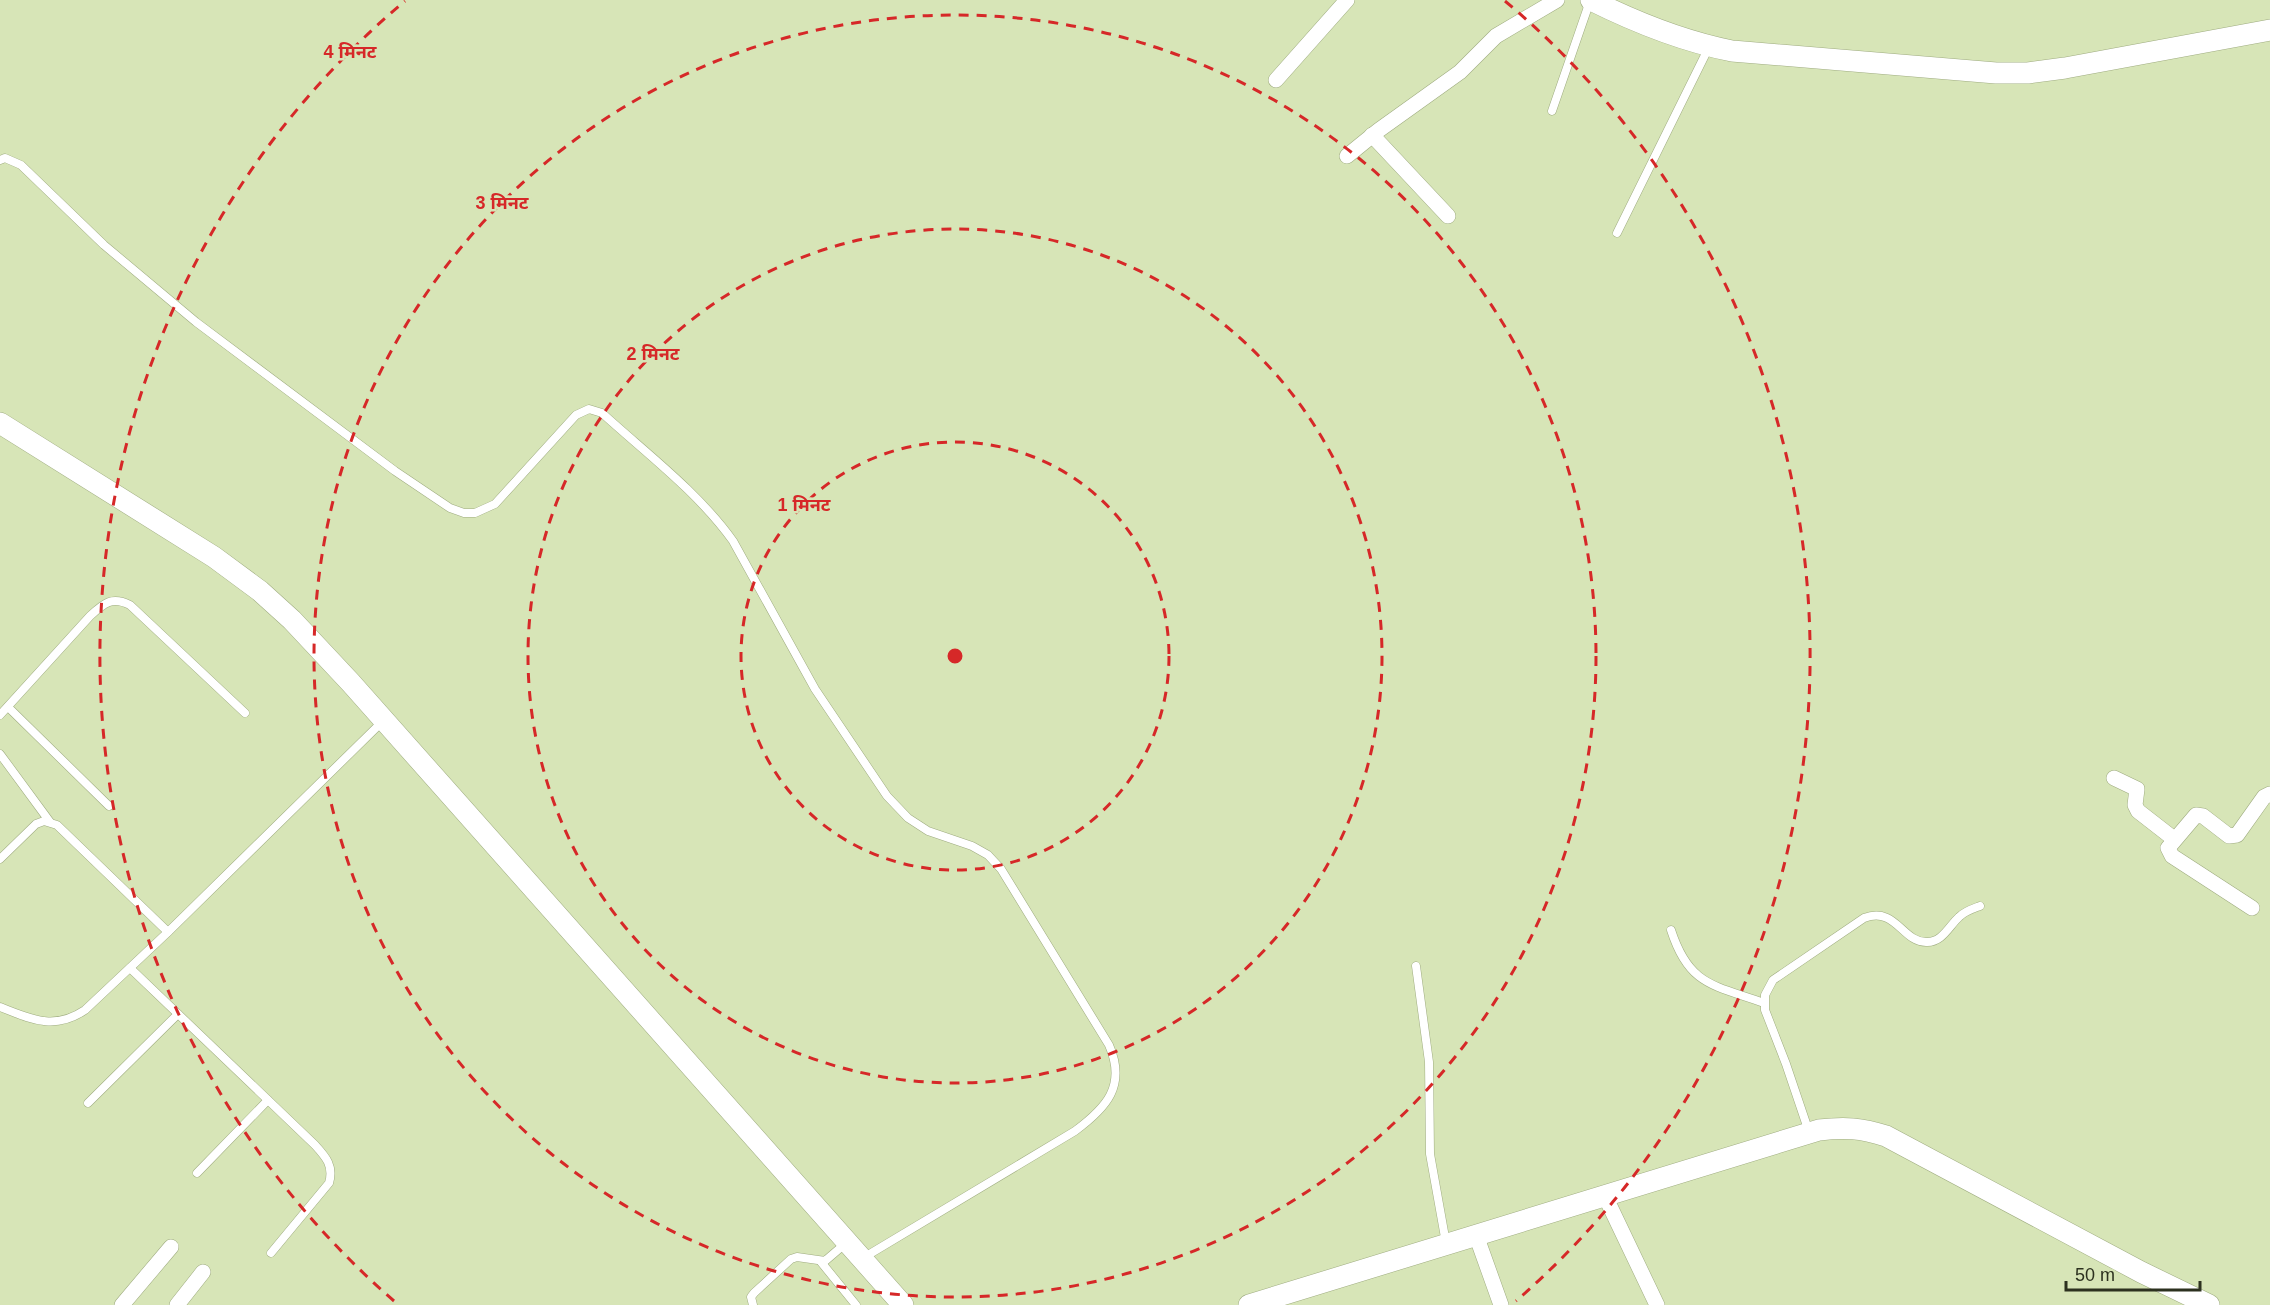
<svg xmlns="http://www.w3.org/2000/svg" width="2270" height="1305" font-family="Helvetica,'Noto Sans Devanagari',sans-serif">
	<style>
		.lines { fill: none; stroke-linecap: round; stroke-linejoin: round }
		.lane-casing { stroke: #9fac80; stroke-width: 9 }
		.street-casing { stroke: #9fac80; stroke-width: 16 }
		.secondary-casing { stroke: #9fac80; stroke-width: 22 }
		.lane { stroke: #fff; stroke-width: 8 }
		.street { stroke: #fff; stroke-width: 15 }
		.secondary { stroke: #fff; stroke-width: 21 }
		.ring { fill: none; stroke: #d62828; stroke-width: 3; stroke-dasharray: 10 8 }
		.centre { fill: #d62828; stroke: #d7e5b7; stroke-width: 3 }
		.ring-label { font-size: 18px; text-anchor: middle; font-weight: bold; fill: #d62828; stroke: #d7e5b7; stroke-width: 5; stroke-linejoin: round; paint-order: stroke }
	</style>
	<rect width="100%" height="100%" fill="#d7e5b7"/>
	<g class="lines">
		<!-- lane casing -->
		<g class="lane-casing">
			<g id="lane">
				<polyline points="1552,111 1590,1"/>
				<path d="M0,160L5,158L21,165L104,245L196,322L395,471L450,508L464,513H475L495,504L576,415L589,409L602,413C647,454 698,492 733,541L815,689L887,796L908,818L928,831L972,846L988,855L1001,869L1109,1045C1127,1086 1106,1108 1075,1131L863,1258"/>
				<polyline points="1617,233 1709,47"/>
				<polyline points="8,707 109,806"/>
				<path d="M0,715L90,616C104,603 112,596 130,605L245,713"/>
				<polyline points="0,754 50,822"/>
				<polyline points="0,859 36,824 44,821 57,825 168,932"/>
				<path d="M1671,930C1689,986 1714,985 1764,1003"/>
				<polyline points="1416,966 1429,1062 1430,1154 1446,1243"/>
				<path d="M130,968L315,1145C326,1157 334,1166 329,1183L271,1253"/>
				<path d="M0,1007C31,1019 54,1031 85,1010L168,932L383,721"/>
				<polyline points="88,1103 178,1014"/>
				<path d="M1809,1132L1786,1064L1765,1010V995L1773,980L1864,918C1896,906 1902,942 1926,942C1942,943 1949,926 1959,917C1965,911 1972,909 1980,906"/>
				<polyline points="197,1173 268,1100"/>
				<polyline points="821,1262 856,1305"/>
				<polyline points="753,1305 751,1297 754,1293 791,1259 797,1257 825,1261 846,1243"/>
			</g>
		</g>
		<!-- street casing -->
		<g class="street-casing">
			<g id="street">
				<polyline points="1276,80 1347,0"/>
				<polyline points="1372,135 1448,216"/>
				<polyline points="1347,156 1379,130 1460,72 1496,36 1557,0"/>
				<polyline points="2114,778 2137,789 2135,805 2138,811 2174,839"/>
				<polyline points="2252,908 2172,856 2168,848 2196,815 2203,816 2229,836 2237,835 2264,797 2270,794"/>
				<polyline points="1605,1196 1657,1305"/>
				<polyline points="1476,1235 1501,1305"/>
				<polyline points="122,1305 171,1247"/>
				<polyline points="177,1305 203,1272"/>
			</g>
		</g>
		<!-- secondary casing -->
		<g class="secondary-casing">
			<g id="secondary">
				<path d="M1591,0C1637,23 1682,41 1732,51L1996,73H2028L2065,68L2270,30"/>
				<polyline points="0,423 214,557 260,591 292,620 351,683 903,1305"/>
				<path d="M1249,1305L1819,1130C1845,1127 1861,1128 1886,1136L2141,1272L2209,1305"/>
			</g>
		</g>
		<!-- lane -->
		<use href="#lane" class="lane"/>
		<!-- street -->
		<use href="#street" class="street"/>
		<!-- secondary -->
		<use href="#secondary" class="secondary"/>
	</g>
	<!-- distance rings -->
	<g class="ring">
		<circle cx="955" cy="656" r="214"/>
		<circle cx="955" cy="656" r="427"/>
		<circle cx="955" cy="656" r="641"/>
		<path d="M394 1301A855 855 0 0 1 405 1M1505 1A855 855 0 0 1 1516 1301"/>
	</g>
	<circle cx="955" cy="656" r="9" class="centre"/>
	<g class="ring-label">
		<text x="350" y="58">4 मिनट</text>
		<text x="502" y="209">3 मिनट</text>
		<text x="653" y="360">2 मिनट</text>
		<text x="804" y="511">1 मिनट</text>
	</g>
	<!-- scale -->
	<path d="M2066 1281v9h134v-9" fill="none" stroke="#2c311f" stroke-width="3"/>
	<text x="2075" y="1281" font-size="18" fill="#2c311f" stroke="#d7e5b7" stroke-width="4.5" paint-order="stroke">50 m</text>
</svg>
